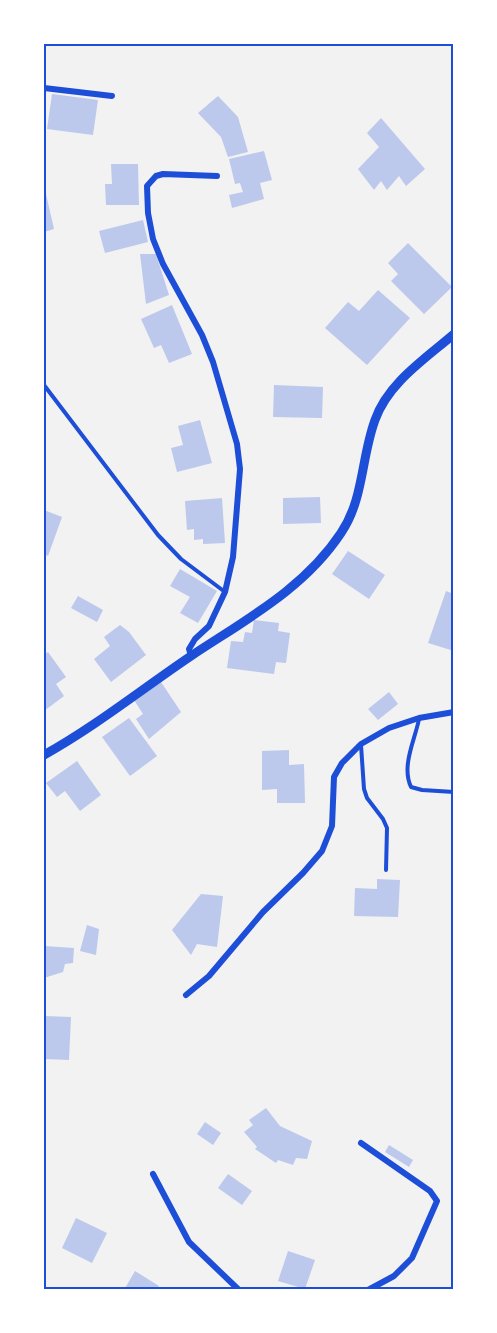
<svg xmlns="http://www.w3.org/2000/svg" width="497" height="1333" font-family="Merriweather,serif">
	<style>
		.building { fill: #bdc9ec }
		.lines { fill: none; stroke-linecap: round; stroke-linejoin: round }
		.service { stroke: #1d4ed8; stroke-width: 4 }
		.minor { stroke: #1d4ed8; stroke-width: 6 }
		.tertiary { stroke: #1d4ed8; stroke-width: 9 }
		.neatline { fill: none; stroke: #1d4ed8; stroke-width: 2 }
	</style>
	<rect width="100%" height="100%" fill="#f2f2f2"/>
	<!-- building -->
	<g class="building">
		<polygon points="52,94 98,100 93,135 47,129"/>
		<polygon points="218,96 238,117 248,152 228,157 221,137 198,113"/>
		<polygon points="381,118 425,169 406,186 399,176 387,190 381,181 374,190 358,169 379,147 367,133"/>
		<polygon points="264,151 272,180 260,183 264,199 232,208 229,195 243,192 240,183 235,184 229,159"/>
		<polygon points="111,164 138,164 139,205 106,205 105,184 112,184"/>
		<polygon points="44,194 46,194 54,229 44,232"/>
		<polygon points="143,220 148,242 105,253 99,231"/>
		<polygon points="408,243 452,287 424,314 391,281 398,274 388,263"/>
		<polygon points="140,254 156,254 169,295 146,304"/>
		<polygon points="378,290 410,318 367,365 325,328 348,302 359,311"/>
		<polygon points="172,305 192,354 169,363 161,345 154,348 141,319"/>
		<polygon points="274,385 323,387 322,418 273,417"/>
		<polygon points="200,420 212,463 177,472 171,448 183,445 178,426"/>
		<polygon points="320,497 321,523 283,524 283,498"/>
		<polygon points="222,498 225,543 203,544 203,539 194,540 194,529 187,530 185,501"/>
		<polygon points="44,510 62,517 48,556 44,554"/>
		<polygon points="348,551 385,575 369,599 332,574"/>
		<polygon points="180,569 217,591 198,623 180,613 190,597 170,586"/>
		<polygon points="446,591 454,594 454,651 428,643"/>
		<polygon points="78,596 103,610 97,622 71,608"/>
		<polygon points="254,620 279,623 278,631 290,633 286,663 276,662 274,674 227,668 231,641 243,642 245,632 252,633"/>
		<polygon points="120,625 129,632 146,655 111,682 94,659 110,646 104,637"/>
		<polygon points="48,652 66,677 56,684 64,696 44,711 44,655"/>
		<polygon points="161,682 181,712 149,739 136,719 143,714 134,700"/>
		<polygon points="389,692 398,704 378,720 368,709"/>
		<polygon points="129,718 157,756 130,776 102,737"/>
		<polygon points="289,750 289,765 304,764 305,803 277,803 277,789 262,790 262,751"/>
		<polygon points="77,761 101,795 80,811 65,791 57,797 46,783"/>
		<polygon points="377,879 400,880 398,917 354,916 355,888 377,889"/>
		<polygon points="201,894 223,896 217,947 197,944 191,955 172,930"/>
		<polygon points="87,925 99,929 96,955 80,951"/>
		<polygon points="44,946 74,948 73,963 65,964 63,972 44,978"/>
		<polygon points="44,1016 71,1017 69,1060 44,1059"/>
		<polygon points="266,1108 280,1126 312,1141 307,1159 296,1158 293,1165 278,1160 276,1163 255,1149 257,1147 244,1132 253,1125 249,1120"/>
		<polygon points="205,1122 221,1133 213,1145 197,1134"/>
		<polygon points="389,1145 413,1160 409,1167 385,1152"/>
		<polygon points="228,1174 252,1191 242,1205 218,1188"/>
		<polygon points="76,1218 107,1233 92,1263 62,1248"/>
		<polygon points="288,1251 315,1260 305,1289 278,1281"/>
		<polygon points="135,1271 159,1286 157,1290 124,1290"/>
	</g>
	<g class="lines">
		<!-- service -->
		<g class="service">
			<polyline points="44,385 158,535 181,559 225,592"/>
			<path d="M419,719C415,740 401,766 411,787L422,790L454,792"/>
			<polyline points="361,745 364,789 367,798 383,819 387,828 386,870"/>
		</g>
		<!-- minor -->
		<g class="minor">
			<polyline points="44,88 112,96"/>
			<polyline points="191,656 189,649 195,639 209,626 225,592 233,557 240,469 237,444 213,362 202,335 163,264 153,239 148,213 147,186 156,176 163,174 217,176"/>
			<polyline points="186,995 209,976 263,912 303,873 322,851 332,826 334,777 342,763 361,744 389,728 419,718 454,712"/>
			<polyline points="361,1143 430,1191 437,1201 412,1258 394,1276 368,1290"/>
			<polyline points="153,1174 189,1242 239,1290"/>
		</g>
		<!-- tertiary -->
		<path class="tertiary" d="M44,755C96,726 142,689 191,656C245,620 304,589 341,533C364,499 361,458 375,420C388,383 425,359 454,334"/>
	</g>
	<!-- border -->
	<rect width="497" height="1333" fill="none" stroke="#ffffff" stroke-width="90"/>
	<rect x="45" y="45" width="407" height="1243" class="neatline"/>
</svg>
